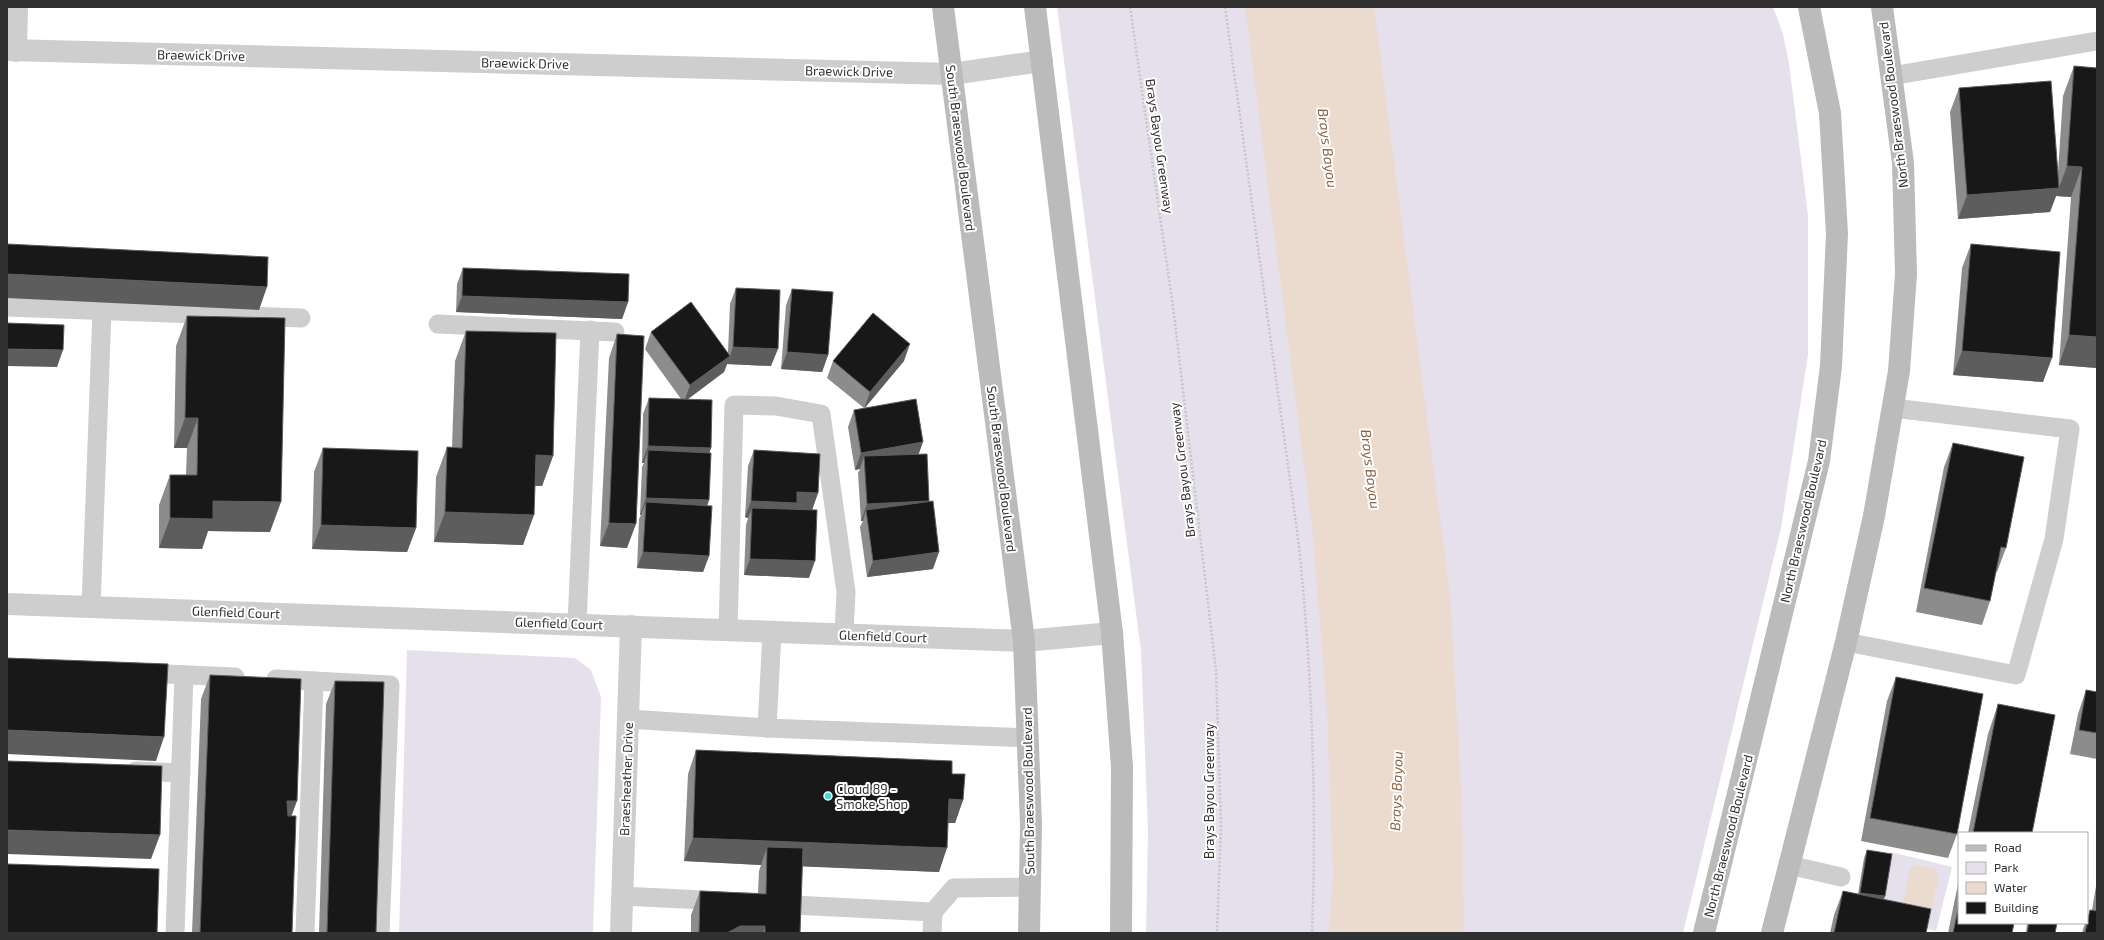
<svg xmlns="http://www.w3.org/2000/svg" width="2104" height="940" font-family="'Exo 2',sans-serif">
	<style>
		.green { fill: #e6e0ed }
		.water { fill: #ebdace }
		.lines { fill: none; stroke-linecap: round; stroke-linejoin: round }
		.path { stroke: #c5c5c5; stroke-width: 2.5; stroke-dasharray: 2 2; stroke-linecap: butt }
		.lane { stroke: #cecece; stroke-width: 19 }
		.street { stroke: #cecece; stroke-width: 22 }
		.secondary { stroke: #bbb; stroke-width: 22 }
		.wall { fill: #8c8c8c }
		.shaded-wall { fill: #5d5d5d }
		.building { fill: #181818; stroke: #5d5d5d }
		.poi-dot { fill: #40dbd6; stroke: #fff; stroke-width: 1.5 }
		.labels { text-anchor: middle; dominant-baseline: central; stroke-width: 4; stroke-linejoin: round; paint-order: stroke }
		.street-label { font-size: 13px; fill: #313131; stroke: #fff }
		.poi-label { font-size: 13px; fill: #313131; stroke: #fff; text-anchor: start }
		.water-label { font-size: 14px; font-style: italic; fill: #8f6443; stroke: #fff }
	</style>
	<rect width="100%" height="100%" fill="#fff"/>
	<!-- green -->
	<g class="green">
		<polygon points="1057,7 1773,7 1783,34 1789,63 1808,215 1808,355 1781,528 1683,933 1146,933 1148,831 1141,651"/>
		<polygon points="407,650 575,658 591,670 601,697 593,933 399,933"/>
		<polygon points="1891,852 1952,867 1936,931 1876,916"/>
	</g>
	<!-- water -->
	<g class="water">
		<polygon points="1245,7 1374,7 1450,596 1462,804 1464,933 1329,933 1333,877 1327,713 1313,535"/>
		<polygon points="1916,865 1934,869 1939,876 1929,919 1922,924 1901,912 1910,869"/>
	</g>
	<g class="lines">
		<!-- path -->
		<g class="path">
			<polyline points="1130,7 1174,314 1216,671 1221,825 1217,933"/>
			<path d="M1225,7L1299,546C1312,675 1317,804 1312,933"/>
		</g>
		<!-- lane -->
		<g class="lane">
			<polyline points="1891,76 2097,41"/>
			<polyline points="7,307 301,318"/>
			<polyline points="438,324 615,332"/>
			<polyline points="91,607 102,310"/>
			<polyline points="577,624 590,330"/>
			<polyline points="728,631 734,405 776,406 821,414 846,592 844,634"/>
			<polyline points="1846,642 2016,675 2054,539 2070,429 1893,408"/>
			<polyline points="142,673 235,677"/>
			<polyline points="276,679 390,685 380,933"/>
			<polyline points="628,719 767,728 1028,738"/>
			<polyline points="767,728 772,632"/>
			<polyline points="136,771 181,773"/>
			<polyline points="1789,865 1841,877"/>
			<polyline points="622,896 723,901"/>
			<polyline points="793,905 933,912 954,888 1030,887"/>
			<polyline points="175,933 184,675"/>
			<polyline points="305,933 314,681"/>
			<polyline points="932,933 933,912"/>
		</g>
		<!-- street -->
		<g class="street">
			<polyline points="7,50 952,74 1042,61"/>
			<polyline points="16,51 17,7"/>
			<polyline points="7,604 1024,641 1112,633"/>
			<polyline points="621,933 631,626"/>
		</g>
		<!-- secondary -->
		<g class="secondary">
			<polyline points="943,7 1024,641 1031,825 1029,933"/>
			<polyline points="1035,7 1112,633 1122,767 1121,933"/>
			<polyline points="1704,933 1819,461 1831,366 1837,234 1830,113 1809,7"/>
			<polyline points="1772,933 1846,642 1874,516 1899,371 1906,274 1903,163 1882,7"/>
		</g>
	</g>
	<!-- wall -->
	<g class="wall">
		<polygon points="2074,66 2097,368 2059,365 2071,197 2056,196 2050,212 1958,219 1950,112 1959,88 2058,172 2063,96"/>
		<polygon points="1971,244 2043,382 1953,375 1962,268"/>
		<polygon points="463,268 628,302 622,319 456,312 457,284"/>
		<polygon points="736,288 771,366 727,364 724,372 688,399 711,448 709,453 709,500 707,506 709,556 703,572 637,568 639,519 641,515 640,515 642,467 644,463 642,463 643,414 649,398 681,399 645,349 651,332 728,352 730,304"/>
		<polygon points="792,289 828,355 822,372 781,369 786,305"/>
		<polygon points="187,316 270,532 208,531 202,549 159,548 159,505 170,475 186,475 187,448 174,448 176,346"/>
		<polygon points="466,331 553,456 542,486 535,486 523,545 434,542 436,477 447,447 452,447 455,361"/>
		<polygon points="617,334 627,548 600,546 609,358"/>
		<polygon points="833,361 904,361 864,408 919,454 929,502 933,569 867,577 860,527 863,521 861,521 858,473 860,469 855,470 848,427 854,410 864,408 827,378"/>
		<polygon points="1953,443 2006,548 1997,572 1996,571 1990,601 1982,625 1916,612 1944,467"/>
		<polygon points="323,448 416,528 407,552 312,549 314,472"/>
		<polygon points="754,450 818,493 812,510 795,509 794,510 809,578 744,575 746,525 748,518 745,517 748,466"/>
		<polygon points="210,675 292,816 292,933 192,933 201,699"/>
		<polygon points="1896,677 1957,834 1948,858 1861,841 1887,701"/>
		<polygon points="335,681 376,933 319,933 326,704"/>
		<polygon points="2086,690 2097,692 2097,759 2070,754 2078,714"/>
		<polygon points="1998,704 2032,833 1968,833 1988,734"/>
		<polygon points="696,750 952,774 963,800 955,823 948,823 939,872 802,866 800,933 691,933 691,915 700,891 758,893 759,871 761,865 684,861 688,774"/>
		<polygon points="1867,850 1885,896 1884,899 1926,933 1830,933 1834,915 1843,891 1858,894 1864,858"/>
		<polygon points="1959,879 1959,923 2012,933 1948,933"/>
		<polygon points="2097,880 2097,933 2082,933 2085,923 2087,923 2087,919 2090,910 2092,910"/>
		<polygon points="2027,923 2057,923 2055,933 2026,933"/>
	</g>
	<!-- shaded-wall -->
	<g class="shaded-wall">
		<polygon points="2067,166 2082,167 2071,197 2056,196"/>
		<polygon points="2059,188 2050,212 1958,219 1967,195"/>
		<polygon points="7,274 267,287 259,310 7,298"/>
		<polygon points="462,296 628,302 622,319 456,312"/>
		<polygon points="2069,335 2097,337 2097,368 2059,365"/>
		<polygon points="910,344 904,361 864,409 870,392"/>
		<polygon points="733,347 778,349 771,366 727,364 724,372 684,402 690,385 730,356"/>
		<polygon points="7,349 63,350 57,367 7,366"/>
		<polygon points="1962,351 2052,358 2043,382 1953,375"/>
		<polygon points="787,352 828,355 822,372 781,369"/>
		<polygon points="185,418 198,418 187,448 174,448"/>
		<polygon points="923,442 917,459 864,456 860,469 855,470 861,453"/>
		<polygon points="648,446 711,448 705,464 648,450 644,463 642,463"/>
		<polygon points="536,455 553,456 542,486 525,485"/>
		<polygon points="797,492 818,493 812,510 795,509 791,520 752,508 748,518 745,517 751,501"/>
		<polygon points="646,498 709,500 703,517 646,502 641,515 640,515"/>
		<polygon points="213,501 281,502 270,532 208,531 202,549 159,548 170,518"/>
		<polygon points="929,501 923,518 866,510 863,521 861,521 867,504"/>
		<polygon points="445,512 534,515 523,545 434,542"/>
		<polygon points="609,523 636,524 627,548 600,546"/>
		<polygon points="321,525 416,528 407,552 312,549"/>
		<polygon points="643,552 709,556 703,572 637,568"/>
		<polygon points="939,552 933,569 867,577 873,561"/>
		<polygon points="750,559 815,561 809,578 744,575"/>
		<polygon points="7,730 164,737 156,761 7,754"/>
		<polygon points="949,799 963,800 955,823 941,823"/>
		<polygon points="287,801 297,801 288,825"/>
		<polygon points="7,830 160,835 151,859 7,854"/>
		<polygon points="693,838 947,848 939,872 767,865 767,847 761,865 684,861"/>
		<polygon points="1860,893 1885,896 1882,905 1857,901"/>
		<polygon points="740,926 765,926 763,933 727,933"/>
	</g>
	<!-- building -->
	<g class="building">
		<polygon points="2074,66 2097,68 2097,337 2069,335 2082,167 2067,166"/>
		<polygon points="2051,81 2059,188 1967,195 1959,88"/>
		<polygon points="7,244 268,257 267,287 7,274"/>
		<polygon points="1971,244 2060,252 2052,358 1962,351"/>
		<polygon points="463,268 629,274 628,302 462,296"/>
		<polygon points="736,288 780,290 778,349 733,347"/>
		<polygon points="792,289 833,292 828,355 787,352"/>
		<polygon points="691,302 730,356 690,385 651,332"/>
		<polygon points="873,313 910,344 870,392 833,361"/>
		<polygon points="187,316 285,318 281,502 213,501 213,519 170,518 170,475 197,475 198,418 185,418"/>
		<polygon points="7,323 64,325 63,350 7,349"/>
		<polygon points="466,331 556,333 553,456 536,455 534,515 445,512 447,447 462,448"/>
		<polygon points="617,334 644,336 636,524 609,523"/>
		<polygon points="649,398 712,400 711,448 648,446"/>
		<polygon points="916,399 923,442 861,453 854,410"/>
		<polygon points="1953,443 2024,457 2006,548 2001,547 1990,601 1924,588"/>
		<polygon points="323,448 418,451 416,528 321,525"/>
		<polygon points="648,450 711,453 709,500 646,498"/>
		<polygon points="754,450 820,454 818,493 797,492 797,503 751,501"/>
		<polygon points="927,454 929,501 867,504 864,456"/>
		<polygon points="933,501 939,552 873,561 866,510"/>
		<polygon points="646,502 712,506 709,556 643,552"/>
		<polygon points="752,508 817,510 815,561 750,559"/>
		<polygon points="7,658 168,664 164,737 7,730"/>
		<polygon points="210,675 301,679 297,801 287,801 288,816 296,816 292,933 200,933"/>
		<polygon points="1896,677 1983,694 1957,834 1870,818"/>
		<polygon points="335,681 384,682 376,933 327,933"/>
		<polygon points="2086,690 2097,692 2097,733 2079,730"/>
		<polygon points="1998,704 2055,715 2032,833 1973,833"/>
		<polygon points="696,750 952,761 952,774 965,774 963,800 949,799 947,848 693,838"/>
		<polygon points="7,761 162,766 160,835 7,830"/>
		<polygon points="767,847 803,848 800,933 765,933 765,926 740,926 727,933 699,933 700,891 766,894"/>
		<polygon points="1867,850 1892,854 1885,896 1860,893"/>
		<polygon points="7,864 159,869 157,933 7,933"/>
		<polygon points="1843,891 1931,909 1926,933 1834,933"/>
		<polygon points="1959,905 1959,923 2014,923 2012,933 1953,933"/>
		<polygon points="2090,910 2097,911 2097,933 2085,933"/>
		<polygon points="2029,923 2057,923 2055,933 2027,933"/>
	</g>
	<!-- markers -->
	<circle class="poi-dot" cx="828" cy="796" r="4"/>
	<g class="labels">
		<!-- street labels -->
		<g class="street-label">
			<text transform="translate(201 55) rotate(1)">Braewick Drive</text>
			<text transform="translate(525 63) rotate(1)">Braewick Drive</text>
			<text transform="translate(849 71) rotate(1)">Braewick Drive</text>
			<text transform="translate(1893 105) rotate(-97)">North Braeswood Boulevard</text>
			<text transform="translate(1160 146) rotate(82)">Brays Bayou Greenway</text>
			<text transform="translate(961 148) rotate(83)">South Braeswood Boulevard</text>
			<text transform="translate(1002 469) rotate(83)">South Braeswood Boulevard</text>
			<text transform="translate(1182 470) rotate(-97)">Brays Bayou Greenway</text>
			<text transform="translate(1803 521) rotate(-77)">North Braeswood Boulevard</text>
			<text transform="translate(236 612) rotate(2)">Glenfield Court</text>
			<text transform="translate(559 623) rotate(2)">Glenfield Court</text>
			<text transform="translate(883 636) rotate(2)">Glenfield Court</text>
			<text transform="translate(626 779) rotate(-88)">Braesheather Drive</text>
			<text transform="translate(1028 791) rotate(-91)">South Braeswood Boulevard</text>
			<text transform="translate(1209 791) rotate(-90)">Brays Bayou Greenway</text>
			<text transform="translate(1728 836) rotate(-76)">North Braeswood Boulevard</text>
		</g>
		<!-- poi labels -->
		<g class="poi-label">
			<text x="836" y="789">Cloud 89 -<tspan x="836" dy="15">Smoke Shop</tspan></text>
		</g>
		<!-- water labels -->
		<g class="water-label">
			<text transform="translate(1328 148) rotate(83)">Brays Bayou</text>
			<text transform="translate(1371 469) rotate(83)">Brays Bayou</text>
			<text transform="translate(1396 791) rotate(-88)">Brays Bayou</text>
		</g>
	</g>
	<!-- border -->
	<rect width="2104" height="940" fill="none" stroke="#313131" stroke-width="16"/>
	<!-- legend -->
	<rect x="1958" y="832" width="130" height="92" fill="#ffffff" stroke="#adadad"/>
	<rect x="1966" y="845" width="20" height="6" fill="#bbbbbb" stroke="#adadad"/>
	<text x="1994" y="852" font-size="12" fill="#313131">Road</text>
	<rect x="1966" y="862" width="20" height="12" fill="#e6e0ed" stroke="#adadad"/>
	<text x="1994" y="872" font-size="12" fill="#313131">Park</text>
	<rect x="1966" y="882" width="20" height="12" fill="#ebdace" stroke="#adadad"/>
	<text x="1994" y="892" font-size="12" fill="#313131">Water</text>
	<rect x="1966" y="902" width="20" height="12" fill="#181818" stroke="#adadad"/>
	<text x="1994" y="912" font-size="12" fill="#313131">Building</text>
</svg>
